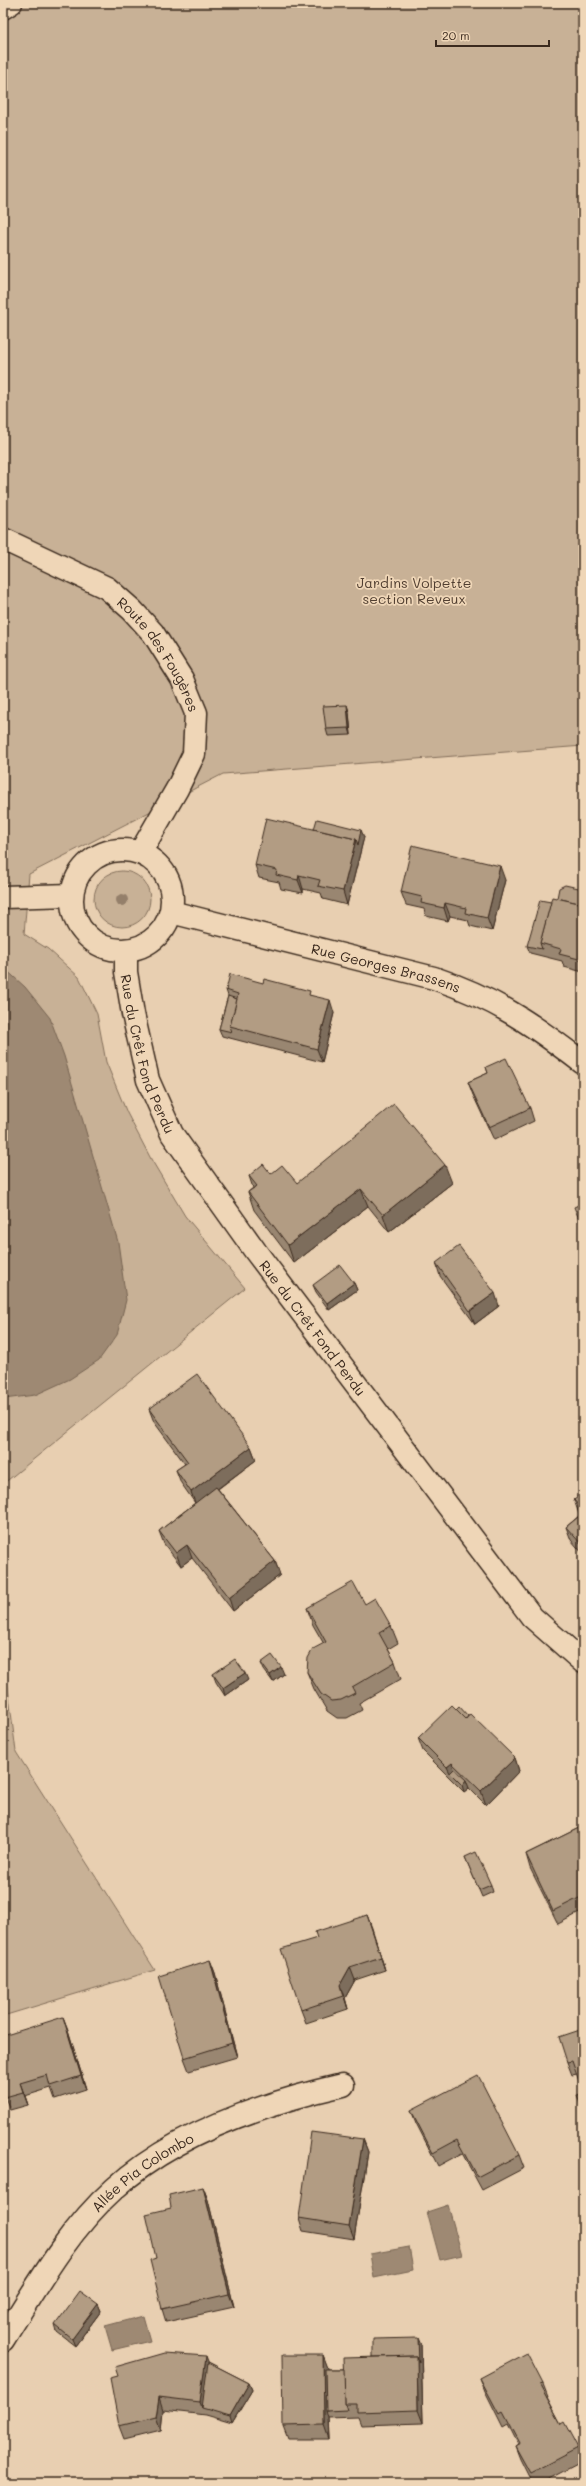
<svg xmlns="http://www.w3.org/2000/svg" width="586" height="2486" font-family="Mali,sans-serif">
	<style>
		.green { fill: #c8b196; stroke: #826e5a }
		.water { fill: #9e8973; stroke: #766351 }
		.lines { fill: none; stroke-linecap: round; stroke-linejoin: round }
		.service-casing { stroke: #3b2a1e; stroke-width: 25 }
		.minor-casing { stroke: #3b2a1e; stroke-width: 25 }
		.service { stroke: #efd6b7; stroke-width: 22 }
		.minor { stroke: #efd6b7; stroke-width: 22 }
		.tree { fill: #947f6a }
		.wall { fill: #998671; stroke: #3b2a1e }
		.shaded-wall { fill: #7d6d5c; stroke: #3b2a1e }
		.building { fill: #b29c83; stroke: #3b2a1e }
		.labels { text-anchor: middle; dominant-baseline: central; stroke-width: 3.5; stroke-linejoin: round; paint-order: stroke }
		.park-label { font-size: 14px; fill: #503e30; stroke: #efd6b7 }
		.street-label { font-size: 14px; fill: #3b2a1e; stroke: #efd6b7 }
	</style>
	<rect width="100%" height="100%" fill="#e8cfb1"/>
	<filter id="ink" filterUnits="userSpaceOnUse"><feTurbulence type="fractalNoise" baseFrequency=".025" numOctaves="2"/><feDisplacementMap in="SourceGraphic" scale="8" xChannelSelector="R" yChannelSelector="G"/><feConvolveMatrix kernelMatrix="1 2 1 2 8 2 1 2 1" color-interpolation-filters="sRGB"/></filter>
	<g filter="url(#ink)">
		<!-- green -->
		<g class="green">
			<polygon points="3,3 583,3 583,746 223,774 29,874 24,934 48,949 79,977 97,1014 106,1062 127,1113 151,1159 185,1216 245,1288 3,1484"/>
			<circle cx="122" cy="899" r="28"/>
			<polygon points="3,1648 16,1752 155,1970 3,2016"/>
		</g>
		<!-- water -->
		<g class="water">
			<polygon points="3,967 25,987 50,1018 64,1056 118,1242 126,1300 117,1335 99,1360 70,1379 35,1395 4,1399"/>
			<polygon points="448,2205 462,2255 440,2260 427,2212"/>
			<polygon points="409,2247 413,2270 374,2278 370,2254"/>
			<polygon points="143,2316 150,2341 112,2350 105,2326"/>
		</g>
		<g class="lines">
			<!-- service casing -->
			<g class="service-casing">
				<g id="service">
					<path id="s1" d="M3,2340C35,2289 68,2230 114,2189C175,2133 264,2103 343,2085"/>
				</g>
			</g>
			<!-- minor casing -->
			<g class="minor-casing">
				<g id="minor">
					<polyline points="3,8 11,3"/>
					<path id="s2" d="M3,539L107,588L132,610L153,633L182,679L196,713L194,754L177,789L140,853"/>
					<circle cx="122" cy="900" r="50"/>
					<polyline points="3,897 72,895"/>
					<path id="s3" d="M171,912L434,978C496,999 531,1023 583,1063"/>
					<path id="s4" d="M126,950V972L133,1014L148,1080L172,1134L256,1252L532,1617L583,1662"/>
				</g>
			</g>
			<!-- service -->
			<use href="#service" class="service"/>
			<!-- minor -->
			<use href="#minor" class="minor"/>
		</g>
		<!-- trees -->
		<circle class="tree" cx="122" cy="900" r="6"/>
		<!-- wall -->
		<g class="wall">
			<polygon points="347,705 349,712 351,735 328,736 326,729"/>
			<polygon points="314,829 364,837 347,905 323,899 321,893 303,889 303,893 281,889 279,882 259,878 255,865"/>
			<polygon points="505,880 492,931 470,926 468,920 450,916 448,921 426,916 424,909 406,905 401,892"/>
			<polygon points="583,889 583,972 564,967 562,961 530,953 527,946 551,902 557,898"/>
			<polygon points="226,990 312,996 334,1013 322,1062 222,1036 219,1029 228,996"/>
			<polygon points="486,1067 530,1108 534,1121 494,1140 473,1095 468,1082 488,1073"/>
			<polygon points="271,1174 297,1183 452,1183 389,1232 368,1206 294,1263 254,1210 248,1192 253,1188 249,1176"/>
			<polygon points="436,1263 499,1306 475,1324 440,1276"/>
			<polygon points="354,1283 357,1290 329,1310 316,1292 313,1285"/>
			<polygon points="149,1409 251,1447 256,1460 218,1489 275,1561 280,1575 233,1611 192,1558 181,1566 164,1544 159,1531 195,1503 181,1483 176,1470 185,1464 154,1422"/>
			<polygon points="583,1493 583,1554 571,1540 566,1527 580,1515 579,1514 574,1500"/>
			<polygon points="365,1604 391,1626 398,1643 388,1649 395,1662 401,1679 359,1703 362,1710 347,1718 337,1718 327,1711 314,1689 307,1672 324,1644 313,1625 307,1608"/>
			<polygon points="261,1663 284,1674 273,1682 264,1670"/>
			<polygon points="213,1674 248,1680 225,1696 216,1682"/>
			<polygon points="456,1709 515,1758 519,1771 486,1805 469,1788 464,1792 423,1751 418,1738"/>
			<polygon points="583,1826 583,1911 558,1924 530,1868 526,1854"/>
			<polygon points="465,1857 491,1885 493,1892 482,1897"/>
			<polygon points="367,1915 385,1970 355,1980 345,1998 348,2009 306,2023 301,2010 317,1938"/>
			<polygon points="210,1960 215,1973 237,2057 189,2071 184,2058"/>
			<polygon points="63,2017 68,2030 86,2089 55,2099 51,2088 25,2096 28,2105 10,2110 5,2097"/>
			<polygon points="583,2029 577,2074 572,2075 567,2062"/>
			<polygon points="411,2110 519,2155 524,2168 482,2190 462,2153 438,2166 416,2123"/>
			<polygon points="363,2139 368,2152 354,2239 303,2231 299,2218"/>
			<polygon points="203,2187 208,2200 234,2307 166,2322 162,2309 156,2258 171,2208"/>
			<polygon points="98,2304 101,2311 75,2346 57,2332 55,2325"/>
			<polygon points="421,2345 423,2423 361,2425 358,2417 328,2418 329,2439 288,2439 283,2426 323,2355 328,2369 344,2369 373,2357"/>
			<polygon points="208,2362 249,2383 252,2390 232,2423 205,2415 163,2410 161,2430 124,2439 119,2426"/>
			<polygon points="480,2378 543,2384 548,2397 547,2397 561,2424 578,2448 583,2461 541,2483 532,2483 520,2459 515,2446 518,2444 508,2424 503,2427 485,2391"/>
		</g>
		<!-- shaded-wall -->
		<g class="shaded-wall">
			<polygon points="347,705 349,712 351,735 349,728"/>
			<polygon points="361,830 364,837 347,905 343,891 356,839"/>
			<polygon points="500,866 505,880 492,931 487,918"/>
			<polygon points="299,875 303,889 303,893 298,880"/>
			<polygon points="445,903 450,916 448,921 444,908"/>
			<polygon points="330,1000 334,1013 322,1062 317,1049"/>
			<polygon points="445,1165 452,1183 389,1232 383,1215"/>
			<polygon points="361,1189 368,1206 294,1263 288,1245"/>
			<polygon points="354,1283 357,1290 329,1310 327,1303"/>
			<polygon points="495,1293 499,1306 475,1324 470,1311"/>
			<polygon points="251,1447 256,1460 196,1505 191,1492"/>
			<polygon points="187,1545 192,1558 181,1566 176,1553"/>
			<polygon points="275,1561 280,1575 233,1611 229,1598"/>
			<polygon points="281,1667 284,1674 273,1682 270,1675"/>
			<polygon points="245,1673 248,1680 225,1696 223,1688"/>
			<polygon points="515,1758 519,1771 486,1805 481,1791"/>
			<polygon points="452,1763 456,1776 450,1773 447,1767"/>
			<polygon points="466,1780 469,1788 464,1792 462,1785"/>
			<polygon points="367,1915 372,1928 385,1970 381,1957"/>
			<polygon points="210,1960 215,1973 237,2057 232,2043"/>
			<polygon points="350,1967 355,1980 345,1998 348,2009 340,1985"/>
			<polygon points="63,2017 68,2030 86,2089 81,2076"/>
			<polygon points="20,2083 25,2096 28,2105 23,2092"/>
			<polygon points="363,2139 368,2152 354,2239 349,2226"/>
			<polygon points="203,2187 208,2200 234,2307 229,2294"/>
			<polygon points="98,2304 101,2311 75,2346 72,2339"/>
			<polygon points="418,2338 421,2345 423,2423 418,2410 417,2356"/>
			<polygon points="323,2355 328,2368 328,2411 326,2411 328,2418 329,2439 324,2425"/>
			<polygon points="206,2356 211,2369 202,2408 200,2402"/>
			<polygon points="249,2383 252,2390 232,2423 230,2416"/>
			<polygon points="159,2397 163,2410 161,2430 156,2417"/>
		</g>
		<!-- building -->
		<g class="building">
			<polygon points="347,705 349,728 326,729 323,706"/>
			<polygon points="266,818 356,839 343,891 318,886 320,880 299,875 298,880 276,875 277,870 255,865"/>
			<polygon points="317,819 361,830 358,845 356,839 314,829"/>
			<polygon points="412,845 500,866 487,918 465,913 466,908 445,903 444,908 421,903 422,897 401,892"/>
			<polygon points="565,885 583,889 583,904 557,898 559,888"/>
			<polygon points="552,897 583,904 583,960 559,954 561,949 540,943"/>
			<polygon points="540,900 551,902 540,943 542,949 527,946"/>
			<polygon points="230,974 263,983 264,979 310,991 309,995 330,1000 317,1049 230,1026 238,994 226,990"/>
			<polygon points="228,996 237,999 230,1026 232,1032 219,1029"/>
			<polygon points="506,1058 530,1108 489,1127 468,1082 488,1073 486,1067"/>
			<polygon points="394,1104 445,1165 383,1215 361,1189 288,1245 248,1192 257,1186 249,1176 263,1164 271,1174 282,1165 297,1183"/>
			<polygon points="583,1203 583,1229 574,1207"/>
			<polygon points="459,1246 495,1293 470,1311 436,1263"/>
			<polygon points="340,1265 354,1283 327,1303 313,1285"/>
			<polygon points="197,1374 251,1447 191,1492 176,1470 188,1462 149,1409"/>
			<polygon points="216,1487 275,1561 229,1598 187,1545 176,1553 159,1531"/>
			<polygon points="583,1493 583,1511 574,1500"/>
			<polygon points="583,1513 583,1546 566,1527"/>
			<polygon points="353,1582 365,1604 375,1598 391,1626 379,1633 395,1662 352,1687 355,1693 341,1700 331,1701 321,1694 307,1672 308,1658 313,1649 326,1642 307,1608"/>
			<polygon points="272,1655 281,1667 270,1675 261,1663"/>
			<polygon points="235,1659 245,1673 223,1688 213,1674"/>
			<polygon points="452,1705 466,1719 470,1714 515,1758 481,1791 452,1763 447,1767 418,1738"/>
			<polygon points="459,1706 468,1716 466,1719 456,1709"/>
			<polygon points="454,1769 466,1780 462,1785 450,1773"/>
			<polygon points="583,1826 583,1896 553,1911 526,1854"/>
			<polygon points="476,1852 491,1885 479,1890 465,1857"/>
			<polygon points="367,1915 381,1957 350,1967 340,1985 343,1996 301,2010 281,1949 317,1938 315,1932"/>
			<polygon points="210,1960 232,2043 184,2058 159,1976"/>
			<polygon points="63,2017 81,2076 50,2086 47,2075 20,2083 23,2092 5,2097 3,2091 3,2036"/>
			<polygon points="583,2029 583,2093 572,2061 567,2062 559,2037"/>
			<polygon points="478,2075 519,2155 477,2177 457,2140 433,2153 411,2110"/>
			<polygon points="583,2094 583,2112 577,2095"/>
			<polygon points="311,2132 363,2139 349,2226 299,2218"/>
			<polygon points="203,2187 229,2294 162,2309 150,2260 156,2258 146,2214 171,2208 169,2195"/>
			<polygon points="80,2291 98,2304 72,2339 55,2325"/>
			<polygon points="418,2338 419,2362 417,2356 373,2357 373,2339"/>
			<polygon points="164,2353 206,2356 200,2402 159,2397 156,2417 119,2426 110,2378 118,2376 115,2367"/>
			<polygon points="527,2353 543,2384 540,2385 561,2424 564,2422 578,2448 530,2473 515,2446 520,2443 503,2411 499,2414 480,2378"/>
			<polygon points="282,2355 323,2355 324,2425 283,2426"/>
			<polygon points="417,2356 418,2410 356,2412 356,2404 345,2404 343,2358"/>
			<polygon points="208,2362 249,2383 230,2416 202,2408"/>
			<polygon points="325,2369 344,2369 345,2404 347,2410 326,2411"/>
		</g>
	</g>
	<g class="labels">
		<!-- park labels -->
		<g class="park-label">
			<text x="414" y="582">Jardins Volpette<tspan x="414" dy="16">section Reveux</tspan></text>
		</g>
		<!-- street labels -->
		<g class="street-label">
			<text stroke="none"><textPath href="#s2" startOffset="200">Route des Fougères</textPath></text>
			<text stroke="none"><textPath href="#s3" startOffset="222">Rue Georges Brassens</textPath></text>
			<text stroke="none"><textPath href="#s4" startOffset="107">Rue du Crêt Fond Perdu</textPath></text>
			<text stroke="none"><textPath href="#s4" startOffset="431">Rue du Crêt Fond Perdu</textPath></text>
			<text stroke="none"><textPath href="#s1" startOffset="221">Allée Pia Colombo</textPath></text>
		</g>
	</g>
	<!-- margin -->
	<rect width="586" height="2486" fill="none" stroke="#efd6b7" stroke-width="16"/>
	<rect x="8" y="8" width="570" height="2470" fill="none" stroke="#3b2a1e" stroke-width="1.5" filter="url(#ink)"/>
	<!-- scale -->
	<path d="M436 40v6h113v-6" fill="none" stroke="#3b2a1e" stroke-width="2"/>
	<text x="442" y="40" font-size="12" fill="#3b2a1e" stroke="#efd6b7" stroke-width="3" paint-order="stroke">20 m</text>
</svg>
